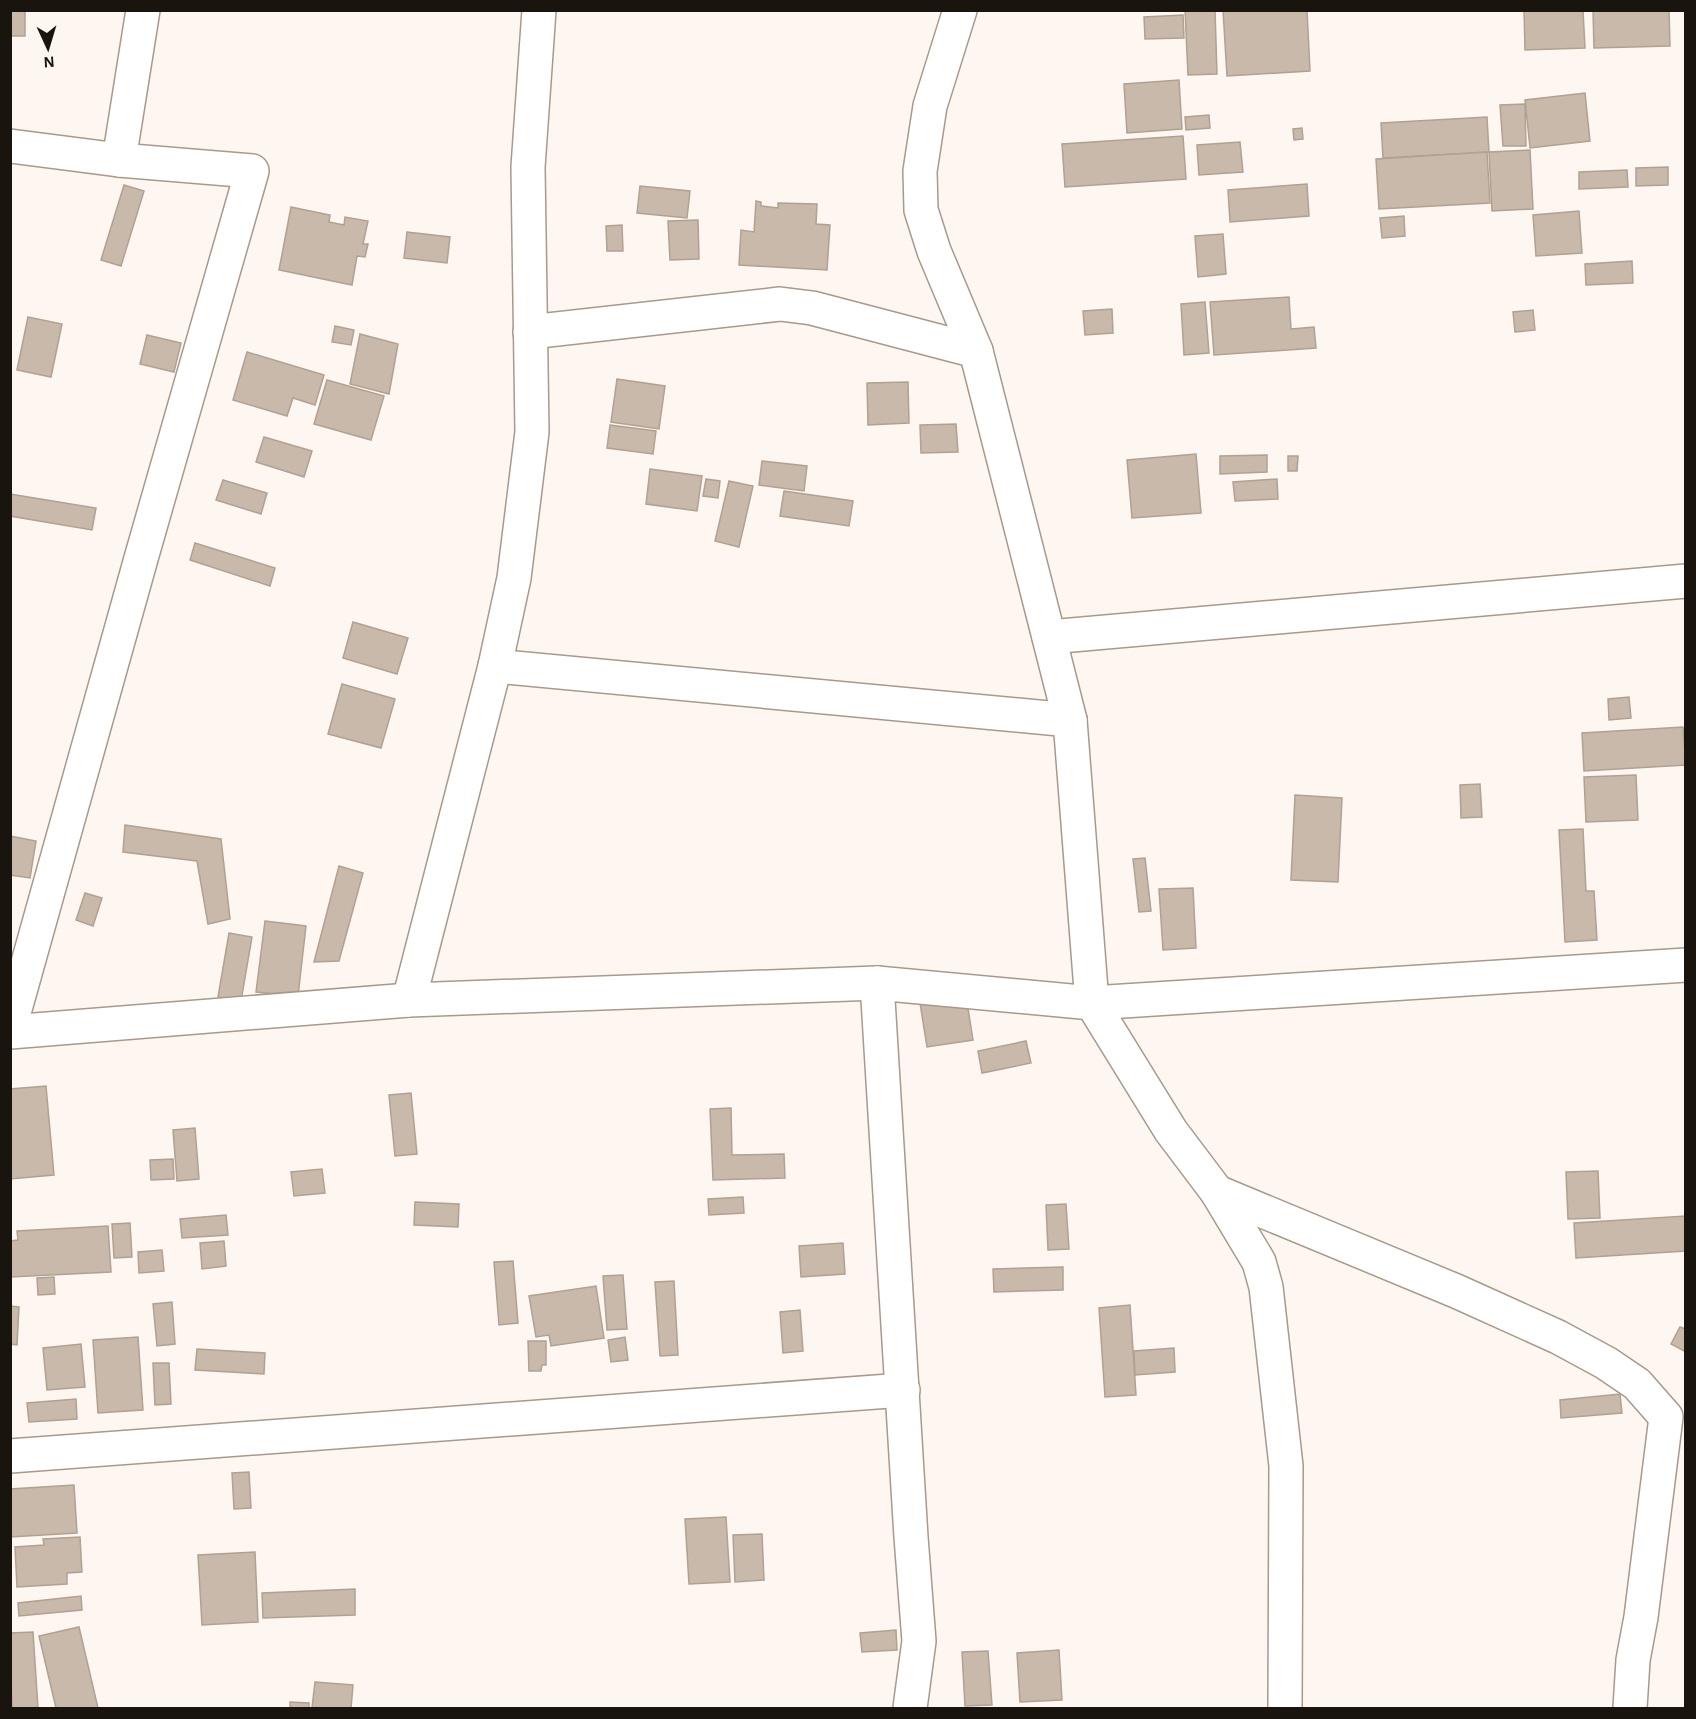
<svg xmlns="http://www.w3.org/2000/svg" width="1696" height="1719" font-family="'Alegreya Sans',sans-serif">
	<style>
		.building { fill: #c8b9aa; stroke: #b0a192; stroke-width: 1.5 }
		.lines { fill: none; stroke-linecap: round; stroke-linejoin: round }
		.minor-casing { stroke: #a8998a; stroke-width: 36 }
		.minor { stroke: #fff; stroke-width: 33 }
	</style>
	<rect width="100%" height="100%" fill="#fef7f1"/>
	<!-- building -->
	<g class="building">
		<rect x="10" y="10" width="15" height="26"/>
		<polygon points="1185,10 1215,10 1217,74 1188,75"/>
		<polygon points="1223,10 1307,10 1310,71 1227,76"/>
		<polygon points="1524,10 1583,10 1585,48 1525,50"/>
		<polygon points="1669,10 1670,46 1594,48 1593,11"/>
		<polygon points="1183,15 1184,38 1145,39 1144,17"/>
		<polygon points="1179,80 1182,129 1127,133 1124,84"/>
		<polygon points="1585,93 1590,141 1530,148 1525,100"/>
		<polygon points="1525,104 1526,146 1503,146 1500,105"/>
		<polygon points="1209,115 1210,128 1186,130 1185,117"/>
		<polygon points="1487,117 1489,152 1383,158 1381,123"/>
		<polygon points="1302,128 1303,139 1294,140 1293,129"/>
		<polygon points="1183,136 1186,179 1065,187 1062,144"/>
		<polygon points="1240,142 1243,172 1199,175 1197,145"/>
		<polygon points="1530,150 1533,209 1492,211 1489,152"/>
		<polygon points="1487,152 1490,203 1379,209 1376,159"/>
		<polygon points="1668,167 1668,185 1636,186 1636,168"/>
		<polygon points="1627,170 1628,187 1579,189 1579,172"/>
		<polygon points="1307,184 1309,216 1230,222 1228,190"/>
		<polygon points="124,185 144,191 121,266 101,260"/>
		<polygon points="640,186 690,191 687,218 637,213"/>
		<polygon points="756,201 761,202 761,206 778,208 778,203 817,204 816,224 830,225 827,270 739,265 741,230 754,232"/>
		<polygon points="291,207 330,215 329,222 344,225 345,217 368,221 363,244 368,244 365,257 357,256 352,285 279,270"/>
		<polygon points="1579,211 1582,253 1536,256 1533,215"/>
		<polygon points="1404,216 1405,236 1382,238 1380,218"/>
		<polygon points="698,220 699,259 670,260 668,221"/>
		<polygon points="622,225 623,251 607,251 606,226"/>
		<polygon points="407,232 450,237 447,263 404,258"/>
		<polygon points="1223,234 1226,274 1198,277 1195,236"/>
		<polygon points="1632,261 1633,283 1586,285 1585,264"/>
		<polygon points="1289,297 1291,329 1314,327 1316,348 1214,355 1210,302"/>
		<polygon points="1205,302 1209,353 1184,355 1181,304"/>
		<polygon points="1112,309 1113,333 1085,335 1083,311"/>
		<polygon points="1533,310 1535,330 1515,332 1513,312"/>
		<polygon points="28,317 62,324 51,377 17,370"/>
		<polygon points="335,326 354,330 351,345 332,342"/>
		<polygon points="360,334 398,344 389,394 350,384"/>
		<polygon points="147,335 181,343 174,372 140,364"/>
		<polygon points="247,352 324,375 315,405 293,398 287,416 233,400"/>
		<polygon points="617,379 665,386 659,429 611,422"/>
		<polygon points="327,380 384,396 371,440 314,424"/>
		<polygon points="908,382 909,423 868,425 867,383"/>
		<polygon points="956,424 958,452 921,453 920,425"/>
		<polygon points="610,425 656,431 653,454 607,448"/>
		<polygon points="264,437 312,451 304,477 256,462"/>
		<polygon points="1196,454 1201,513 1132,518 1127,460"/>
		<polygon points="1267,455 1267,472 1220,474 1220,456"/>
		<polygon points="1288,456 1298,456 1297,471 1288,471"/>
		<polygon points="762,461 807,466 804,491 759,485"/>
		<polygon points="650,469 702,476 697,511 646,504"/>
		<polygon points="706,479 720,481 718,498 703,496"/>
		<polygon points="1277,479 1278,499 1235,501 1233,482"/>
		<polygon points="223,480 267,493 261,514 216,500"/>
		<polygon points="729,481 753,486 739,547 715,541"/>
		<polygon points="784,491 853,501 849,526 780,516"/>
		<polygon points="10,494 96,508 92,530 10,516"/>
		<polygon points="195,543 275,568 270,586 190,560"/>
		<polygon points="353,622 408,638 397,674 343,658"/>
		<polygon points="342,684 395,699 381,748 328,734"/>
		<polygon points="1629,697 1631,718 1609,720 1608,699"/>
		<polygon points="1683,727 1686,765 1584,771 1582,733"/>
		<polygon points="1636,775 1638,820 1586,822 1584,777"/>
		<polygon points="1480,784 1482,817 1461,818 1460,785"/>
		<polygon points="1295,795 1342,798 1338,882 1291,880"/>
		<polygon points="125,825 221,839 230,919 208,924 197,861 123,852"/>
		<polygon points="1583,829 1586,891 1594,891 1597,940 1565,942 1559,830"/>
		<polygon points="10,836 36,841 30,878 10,875"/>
		<polygon points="1145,858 1151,911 1139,912 1133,859"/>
		<polygon points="339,866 363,873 339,961 314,962"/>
		<polygon points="1193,888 1196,948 1163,950 1159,889"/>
		<polygon points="85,893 102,898 93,926 76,920"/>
		<polygon points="265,921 306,926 298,996 256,992"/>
		<polygon points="229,933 252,937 241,1001 218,997"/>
		<polygon points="966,996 973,1040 927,1047 920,1003"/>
		<polygon points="1026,1041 1031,1063 982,1073 978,1051"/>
		<polygon points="46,1086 54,1175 10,1179 10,1089"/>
		<polygon points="411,1093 417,1154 395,1156 389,1095"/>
		<polygon points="731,1108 732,1155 784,1154 785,1178 713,1180 710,1109"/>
		<polygon points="195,1128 199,1179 177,1181 173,1130"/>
		<polygon points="173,1159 174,1179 151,1180 150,1160"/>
		<polygon points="322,1169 325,1193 294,1196 291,1172"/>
		<polygon points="1598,1171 1600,1218 1568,1219 1566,1172"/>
		<polygon points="743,1197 744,1213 709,1215 708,1199"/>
		<polygon points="415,1202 459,1204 458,1227 414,1225"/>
		<polygon points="1066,1204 1069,1249 1048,1250 1046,1205"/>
		<polygon points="226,1215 228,1235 182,1238 180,1219"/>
		<polygon points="1686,1216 1686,1251 1576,1258 1574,1223"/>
		<polygon points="130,1223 132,1257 114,1258 112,1224"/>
		<polygon points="108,1226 111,1272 10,1277 10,1241 18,1240 17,1231"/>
		<polygon points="224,1241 226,1266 202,1269 200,1243"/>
		<polygon points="843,1243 845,1274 801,1277 799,1246"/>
		<polygon points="162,1250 164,1271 139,1273 138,1252"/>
		<polygon points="513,1261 518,1323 499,1325 494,1262"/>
		<polygon points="1063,1267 1063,1290 994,1292 993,1269"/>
		<polygon points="623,1275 627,1329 607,1330 603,1276"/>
		<polygon points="54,1277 55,1294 38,1295 37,1278"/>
		<polygon points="674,1281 678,1355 660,1356 655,1282"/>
		<polygon points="596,1286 604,1338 551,1346 549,1335 536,1337 529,1296"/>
		<polygon points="172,1302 175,1344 157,1346 153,1304"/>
		<polygon points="1130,1305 1136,1395 1105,1397 1099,1308"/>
		<polygon points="10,1306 19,1307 17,1345 10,1344"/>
		<polygon points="800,1310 803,1351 783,1353 780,1312"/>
		<polygon points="1680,1327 1686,1329 1686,1352 1671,1344"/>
		<polygon points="138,1337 143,1410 98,1413 93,1340"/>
		<polygon points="625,1337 628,1360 611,1362 608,1340"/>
		<polygon points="528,1341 546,1341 546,1365 542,1365 541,1371 529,1371"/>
		<polygon points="81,1344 85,1387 47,1390 43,1348"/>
		<polygon points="1174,1348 1175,1372 1135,1375 1134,1351"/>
		<polygon points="197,1349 265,1353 264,1374 195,1370"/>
		<polygon points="153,1363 169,1363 171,1404 155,1405"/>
		<polygon points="1620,1394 1622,1413 1561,1418 1560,1400"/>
		<polygon points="76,1399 77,1419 29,1422 27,1403"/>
		<polygon points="249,1472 251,1508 234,1509 232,1473"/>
		<polygon points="74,1485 77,1533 10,1537 10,1489"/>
		<polygon points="726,1517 730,1582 689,1584 685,1519"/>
		<polygon points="762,1534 764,1580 735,1582 733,1535"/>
		<polygon points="80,1537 82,1572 67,1573 67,1584 17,1587 15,1547 44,1545 43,1539"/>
		<polygon points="255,1552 258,1622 202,1625 198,1555"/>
		<polygon points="355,1589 355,1615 263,1618 262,1593"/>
		<polygon points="81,1596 82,1610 19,1616 18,1603"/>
		<polygon points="79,1627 98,1708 56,1708 39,1636"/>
		<polygon points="896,1630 897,1650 862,1652 860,1633"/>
		<polygon points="33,1632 38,1708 12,1708 10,1633"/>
		<polygon points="1059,1650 1062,1700 1020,1702 1017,1653"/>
		<polygon points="988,1651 992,1705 965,1706 962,1652"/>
		<polygon points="315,1682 353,1685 351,1708 312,1708"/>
		<polygon points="290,1702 309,1703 309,1708 290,1708"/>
	</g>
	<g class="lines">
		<!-- minor casing -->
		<g class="minor-casing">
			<g id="minor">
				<polyline points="960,10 930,106 920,171 921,210 934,251 976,351 1070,720 1092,1003 1171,1131 1217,1192 1259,1262 1266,1287 1286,1466 1285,1708"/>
				<polyline points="10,146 119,160 252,171 142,555 10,1027"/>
				<polyline points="119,160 143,10"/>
				<polyline points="530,332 780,304 812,308 976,351"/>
				<polyline points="1049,637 1686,581"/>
				<polyline points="495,666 1070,720"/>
				<polyline points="877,983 911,1537 919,1641 910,1708"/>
				<polyline points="409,1000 495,666 514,578 532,432 528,167 539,10"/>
				<polyline points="10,1032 409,1000 877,983 1092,1003 1686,965"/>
				<polyline points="1217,1192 1456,1291 1558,1337 1606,1363 1637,1384 1666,1417 1641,1617 1633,1660 1630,1708"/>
				<polyline points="10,1456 903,1390"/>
			</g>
		</g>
		<!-- minor -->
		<use href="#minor" class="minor"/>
	</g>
	<!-- border -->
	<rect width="1696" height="1719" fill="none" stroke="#19140e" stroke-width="24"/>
	<!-- north arrow -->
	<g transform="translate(48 48) rotate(176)" stroke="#fef7f1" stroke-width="4.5" paint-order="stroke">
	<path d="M0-4.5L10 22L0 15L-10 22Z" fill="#19140e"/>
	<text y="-9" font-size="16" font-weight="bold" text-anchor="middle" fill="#19140e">N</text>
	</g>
</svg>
